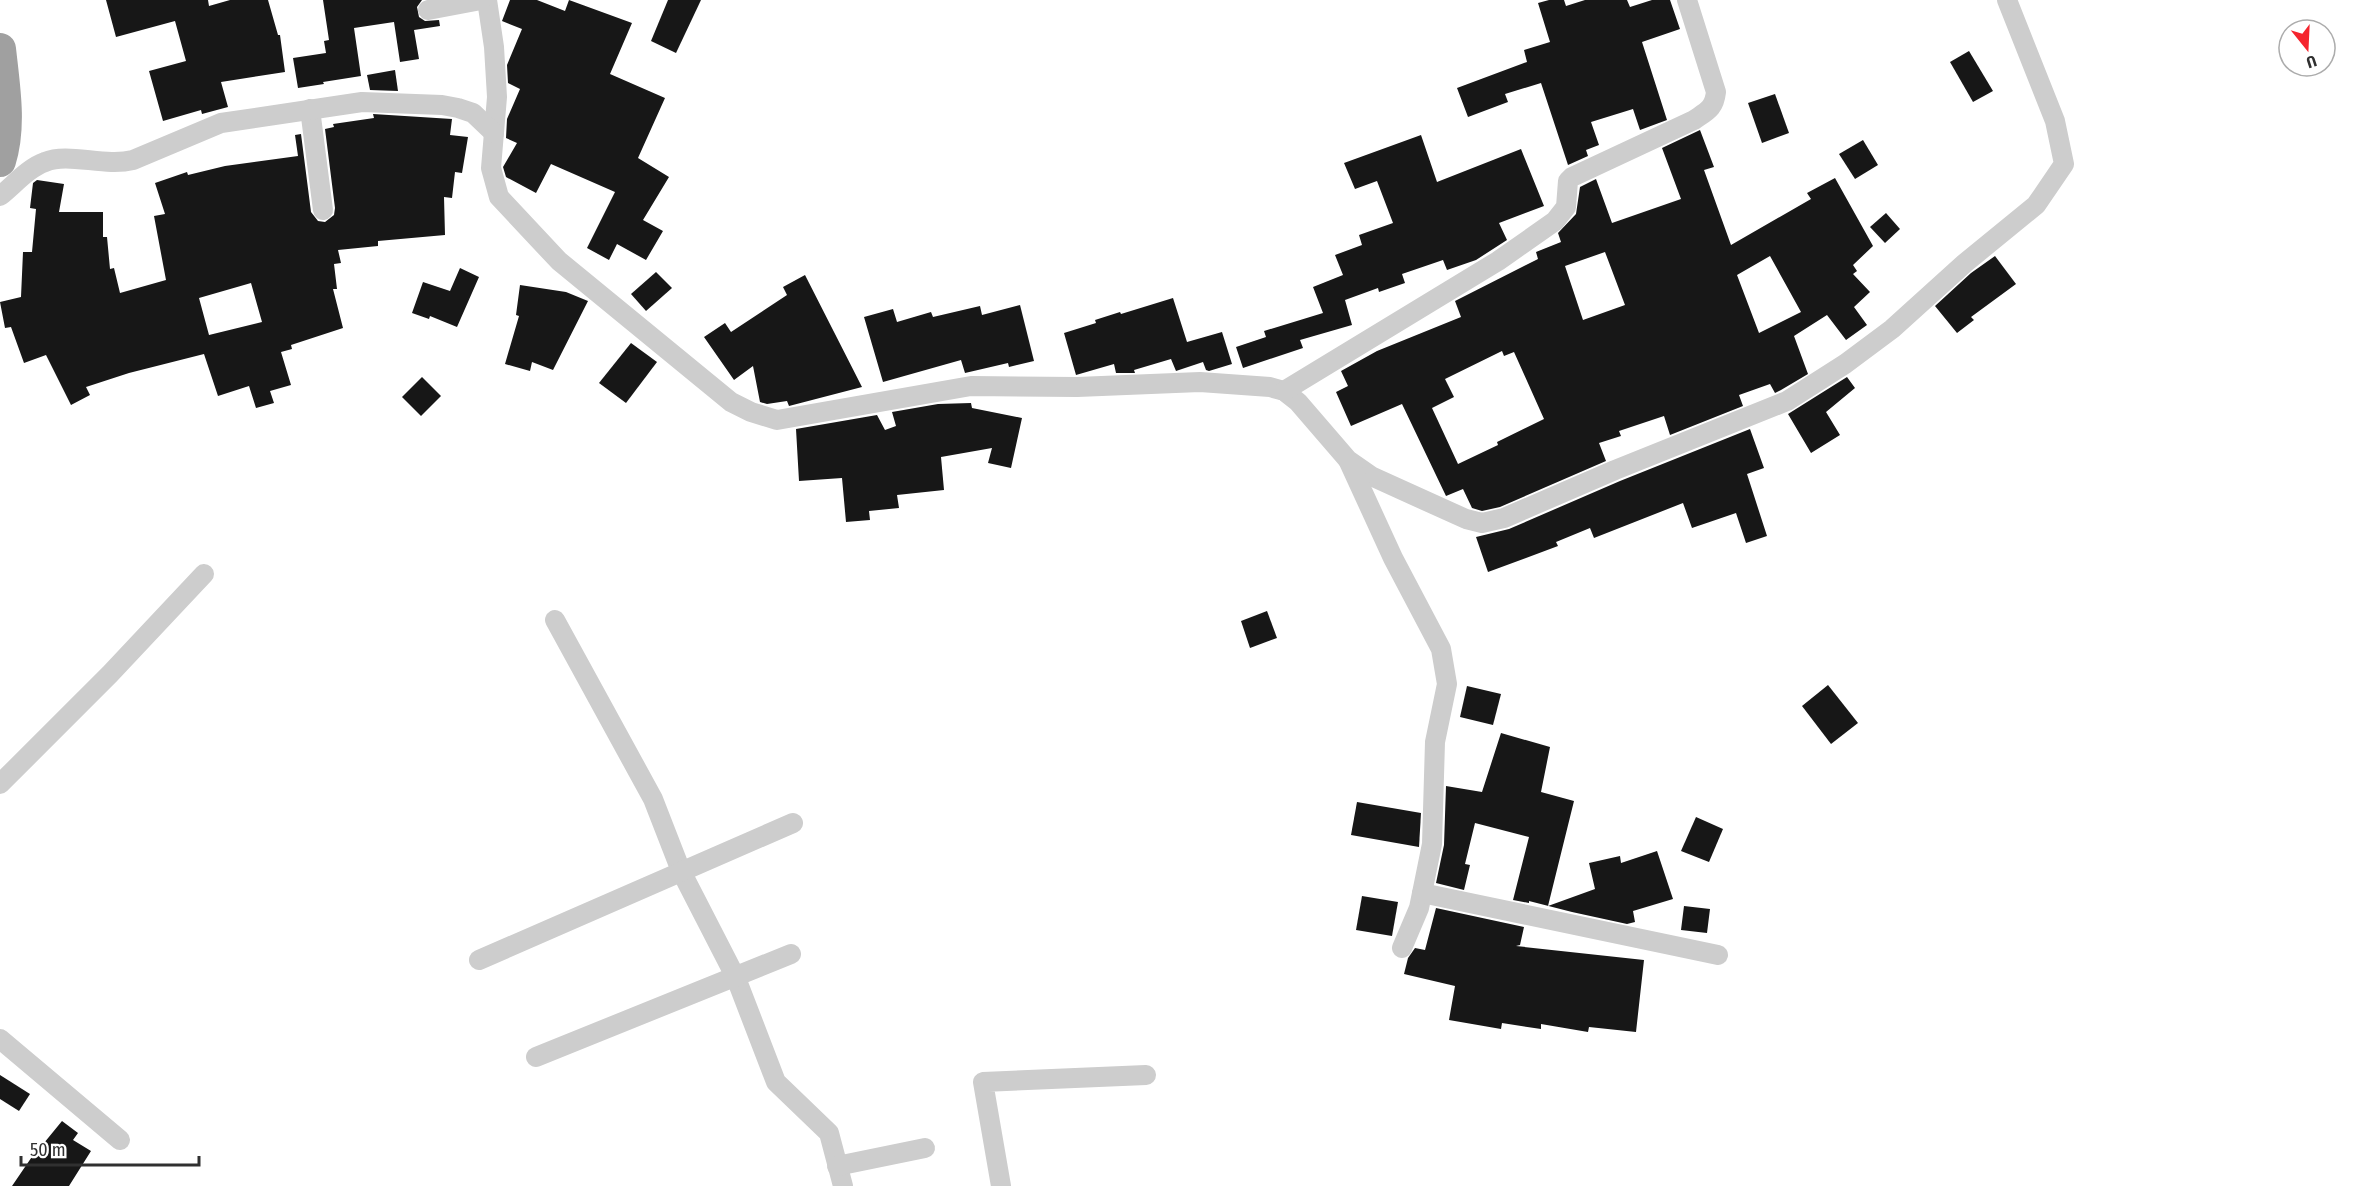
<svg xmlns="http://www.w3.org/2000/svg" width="2355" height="1186" font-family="'Fira Sans Condensed',sans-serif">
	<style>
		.building { fill: #171717; fill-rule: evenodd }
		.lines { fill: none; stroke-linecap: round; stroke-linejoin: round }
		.minor { stroke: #cdcdcd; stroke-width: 20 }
		.trunk { stroke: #a0a0a0; stroke-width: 32 }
	</style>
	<rect width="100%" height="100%" fill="#fff"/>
	<!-- building -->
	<g class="building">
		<polygon points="106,0 208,0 209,6 230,0 268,0 278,35 280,35 285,72 221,82 228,107 202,114 201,110 163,121 149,71 186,61 175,21 116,37"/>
		<polygon points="323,0 422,0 417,7 419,17 425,21 439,20 440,26 414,30 419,59 400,62 394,22 354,28 361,76 323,82 324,84 298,88 293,58 326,53 324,41 329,40"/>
		<polygon points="510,0 537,0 565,11 569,0 632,23 610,74 665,98 638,158 669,177 643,220 663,231 646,260 617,244 609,260 587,248 615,192 551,164 536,193 506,177 503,167 517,143 506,138 507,119 520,89 508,83 507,65 522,29 502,21"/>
		<polygon points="668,0 701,0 676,53 651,41"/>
		<polygon points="1549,0 1564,0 1566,6 1585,0 1627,0 1630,7 1652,0 1670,0 1680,29 1642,42 1667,120 1640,130 1633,109 1591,122 1599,145 1586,150 1588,156 1568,165 1541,83 1505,94 1508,102 1468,117 1457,88 1527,62 1524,50 1550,42 1538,3"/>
		<polygon points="1969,51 1993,91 1973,102 1950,62"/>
		<polygon points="395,70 398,91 370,90 367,75"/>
		<polygon points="1775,94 1789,133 1762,143 1748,103"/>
		<path d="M373,114L452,119L450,135L468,137L462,173L455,172L452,198L444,197L445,235L378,241V246L338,250L341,263L334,264L337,289H333L343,328L291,345L292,349L281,352L291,385L270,391L274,403L256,408L249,386L218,396L204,354L129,373L86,387L90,395L71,405L46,355L24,363L11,327L5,328L0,302L21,297L23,252H32L36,209L30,208L33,183L37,180L64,184L59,212H103V237H107L110,269L114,268L120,293L166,280L154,216L165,214L155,183L187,172L188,175L225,166L298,156L295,135L301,134L311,212L318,221L325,222L334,215L335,208L325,129L334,127L333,124L374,118ZM251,283L262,322L209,335L199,298Z"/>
		<path d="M1700,130L1714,167L1704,170L1731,245L1811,199L1807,193L1835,178L1873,246L1853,265L1857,271L1853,274L1870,292L1854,307L1867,325L1846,340L1827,315L1794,336L1808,374L1781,390L1775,393L1770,384L1739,395L1743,406L1670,435L1664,416L1619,431L1621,436L1599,443L1606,461L1500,507L1482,511L1472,508L1463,489L1446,496L1402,404L1351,426L1336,392L1348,386L1341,371L1377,351L1461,317L1455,301L1538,259L1536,252L1561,242L1558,233L1576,214L1580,187L1596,179L1612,223L1681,199L1662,148ZM1605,252L1625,305L1583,320L1565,266ZM1770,256L1801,312L1759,333L1737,275ZM1502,351L1504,356L1514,352L1544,419L1497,442L1498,445L1458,464L1432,408L1454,397L1445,379Z"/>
		<polygon points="1421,135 1437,182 1521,149 1544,206 1499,223 1507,240 1476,260 1447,270 1443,260 1402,274 1405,283 1379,292 1378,288 1345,300 1352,325 1300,340 1303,348 1243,368 1236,347 1266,337 1264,331 1323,313 1313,287 1343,275 1335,255 1362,245 1359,235 1393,223 1377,181 1355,189 1344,163"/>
		<polygon points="1863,140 1878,165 1855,179 1839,154"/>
		<polygon points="1886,213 1900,229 1885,243 1870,227"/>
		<polygon points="1995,256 2016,284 1971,317 1974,320 1957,333 1935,306 1971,273"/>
		<polygon points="460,268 479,277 457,327 430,316 429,319 412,313 423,282 450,291"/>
		<polygon points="656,272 672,288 646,311 631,294"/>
		<polygon points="805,275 862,387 789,406 787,401 767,404 760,402 753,366 734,380 704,337 725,323 731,332 787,295 783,287"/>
		<polygon points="520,285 566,292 588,301 553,370 532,362 530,371 505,364 519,316 516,315"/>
		<polygon points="1173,298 1187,342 1222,332 1232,364 1209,371 1206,370 1203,362 1176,371 1171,359 1134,370 1135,373 1116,373 1114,364 1076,375 1064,333 1096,323 1095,320 1120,312 1121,314"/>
		<polygon points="1020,305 1034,361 1009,367 1008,363 965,373 961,360 883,382 864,317 893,309 897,322 931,312 933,317 980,306 982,315"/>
		<polygon points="631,343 657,362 626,403 599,383"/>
		<polygon points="422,377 441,396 421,416 402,397"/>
		<polygon points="1847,377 1855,388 1826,412 1840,435 1811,453 1788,414"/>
		<polygon points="971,403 972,408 1022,418 1011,468 988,463 992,448 941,457 944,490 897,495 899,508 869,511 870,520 846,522 842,478 799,481 796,429 877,415 885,430 896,426 892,412 938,404"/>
		<polygon points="1750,429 1764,468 1747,474 1767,536 1746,543 1736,513 1692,528 1683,503 1594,538 1590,528 1556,542 1558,546 1488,572 1476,537 1509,529 1620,481"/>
		<polygon points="1267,611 1277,638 1250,648 1241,621"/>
		<polygon points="1828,685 1858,723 1831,744 1802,706"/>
		<polygon points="1467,686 1501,694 1493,725 1460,717"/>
		<polygon points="1501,733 1550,747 1541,792 1574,801 1548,906 1595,889 1589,863 1620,856 1621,863 1657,851 1673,899 1633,911 1635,922 1627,924 1572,912 1529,901 1529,903 1513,900 1529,837 1475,823 1465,864 1470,865 1464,890 1436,883 1444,845 1446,786 1482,792"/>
		<polygon points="1357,802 1421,813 1419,847 1351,835"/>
		<polygon points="1696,817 1723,829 1709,862 1681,851"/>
		<polygon points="1362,896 1398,902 1392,936 1356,930"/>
		<polygon points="1684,906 1710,909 1707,933 1681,930"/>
		<polygon points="1436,908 1524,927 1520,945 1516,946 1644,960 1636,1032 1589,1027 1588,1032 1541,1024 1541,1029 1502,1023 1501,1029 1449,1020 1455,986 1404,974 1408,958 1415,948 1425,950"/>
		<polygon points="0,1075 30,1094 19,1111 0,1099"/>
		<polygon points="62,1121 78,1133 73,1140 91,1151 69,1186 12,1186 42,1142 44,1143"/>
	</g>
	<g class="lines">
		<!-- minor -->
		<g class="minor">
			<polyline points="487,0 494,47 497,97 491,168 499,197 559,261 731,402 751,412 777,420 971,386 1077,387 1200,382 1270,387 1284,391 1298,402 1348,460 1371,476 1466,519 1482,523 1504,518 1615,470 1787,401 1845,364 1892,329 1965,263 2036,205 2064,164 2055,121 2007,0"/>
			<polyline points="428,10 481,0"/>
			<polyline points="310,109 323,210"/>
			<path d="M0,196C14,185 28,168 45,162C68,152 104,167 133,160L221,123L362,102L442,105L458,108L473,113L494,133"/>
			<path d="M1284,391L1498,261L1555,221L1566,207L1568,181L1572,177L1694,120C1707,111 1714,109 1716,92L1687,0"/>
			<polyline points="1349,462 1393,558 1441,649 1447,684 1435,742 1432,844 1419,908 1402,948"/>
			<polyline points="555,620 653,799 681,871 736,978 776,1082 829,1133 843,1186"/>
			<polyline points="0,784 110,674 204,574"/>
			<polyline points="1422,893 1718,955"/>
			<polyline points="479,960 793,823"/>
			<polyline points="0,1039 120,1140"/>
			<polyline points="536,1057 791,954"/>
			<polyline points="837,1166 925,1148"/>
			<polyline points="1001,1186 983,1082 1146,1075"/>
		</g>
		<!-- trunk -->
		<path class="trunk" d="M0,49C4,86 11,126 0,161"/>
	</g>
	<!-- north arrow -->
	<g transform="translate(2307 48) rotate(162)"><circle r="28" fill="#ffffff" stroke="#acacac" stroke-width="1.5"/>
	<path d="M0-4.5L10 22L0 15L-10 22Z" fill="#f5242d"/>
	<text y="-9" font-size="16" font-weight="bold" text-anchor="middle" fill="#303030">U</text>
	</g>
	<!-- scale -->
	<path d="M21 1156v9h178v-9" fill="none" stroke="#303030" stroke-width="3"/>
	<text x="30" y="1156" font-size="18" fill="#303030" stroke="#ffffff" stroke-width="4.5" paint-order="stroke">50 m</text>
</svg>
